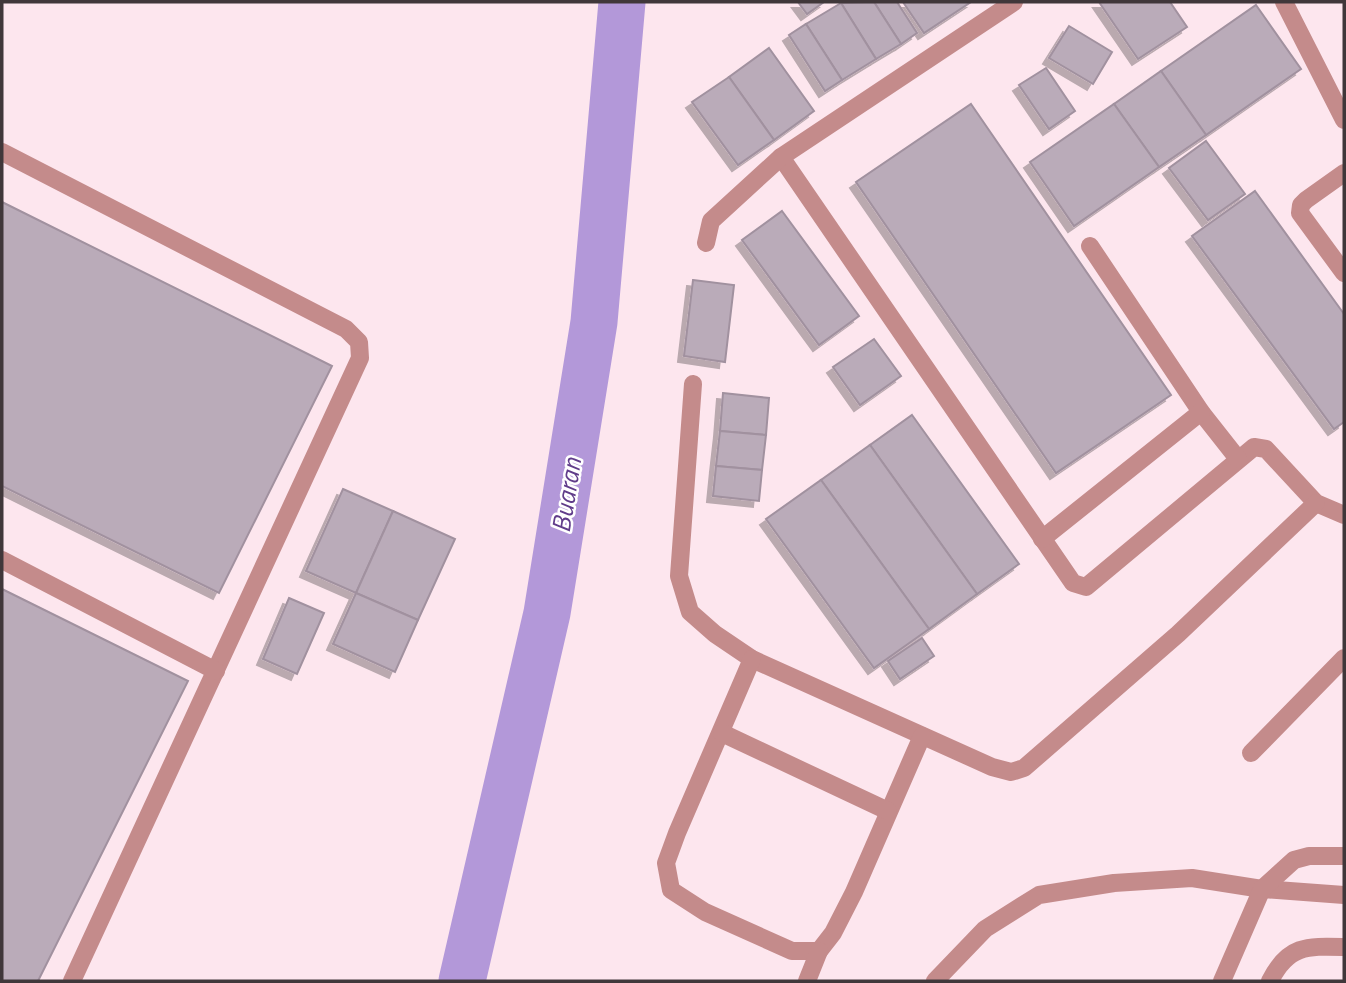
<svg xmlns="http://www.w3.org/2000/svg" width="1346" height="983" font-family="'Titillium Web',sans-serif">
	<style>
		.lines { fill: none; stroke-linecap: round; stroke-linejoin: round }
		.river { stroke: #b398d9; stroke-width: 47 }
		.building { fill: #baabb9; stroke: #a1919f; stroke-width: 2; filter: url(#shadow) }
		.minor { stroke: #c48b8b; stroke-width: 18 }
		.labels { text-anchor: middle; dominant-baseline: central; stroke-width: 5; stroke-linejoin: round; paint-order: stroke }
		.water-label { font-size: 26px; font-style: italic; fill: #603c8a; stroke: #fff }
	</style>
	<defs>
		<filter id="shadow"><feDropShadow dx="-6" dy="6" stdDeviation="0" flood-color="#0004"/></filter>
	</defs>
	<rect width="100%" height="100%" fill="#fde6ee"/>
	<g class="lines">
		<!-- river -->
		<polyline class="river" points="462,981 547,613 594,322 622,2"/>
	</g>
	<!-- building -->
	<g class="building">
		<polygon points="798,2 824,2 807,14"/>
		<polygon points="874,2 897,2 917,33 901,44"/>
		<polygon points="874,2 901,44 876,59 841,3"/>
		<polygon points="903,2 971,2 924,33"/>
		<polygon points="1099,2 1170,2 1187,27 1138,59"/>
		<polygon points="841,3 876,59 842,80 806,24"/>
		<polygon points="1256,5 1301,69 1206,135 1161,71"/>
		<polygon points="806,24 842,80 825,91 789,35"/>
		<polygon points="1069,26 1112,52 1093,84 1049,58"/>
		<polygon points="769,48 814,111 774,140 729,77"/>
		<polygon points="1046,68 1075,111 1049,129 1019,85"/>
		<polygon points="1161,71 1206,135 1159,167 1114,104"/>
		<polygon points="729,77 774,140 738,165 692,102"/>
		<polygon points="971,104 1171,395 1056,473 856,182"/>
		<polygon points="1114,104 1159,167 1074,226 1030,162"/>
		<polygon points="1206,141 1245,194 1208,220 1169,168"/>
		<polygon points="1255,191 1344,314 1344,422 1334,429 1192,236"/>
		<polygon points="2,202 332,366 219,593 2,486"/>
		<polygon points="782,211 859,316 819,345 742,240"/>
		<polygon points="693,280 734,285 725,362 684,356"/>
		<polygon points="874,339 901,376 860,405 833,367"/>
		<polygon points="723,393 769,398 766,435 720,431"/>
		<polygon points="912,415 1019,564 977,594 870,445"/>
		<polygon points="720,431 766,435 762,470 716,466"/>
		<polygon points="870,445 977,594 929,629 821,480"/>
		<polygon points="716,466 762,470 759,501 713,496"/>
		<polygon points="821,480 929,629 874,668 766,519"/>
		<polygon points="343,489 393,511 356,593 306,571"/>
		<polygon points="393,511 455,539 418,620 356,593"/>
		<polygon points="2,589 188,681 38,981 2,981"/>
		<polygon points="356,593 418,620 395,672 333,644"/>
		<polygon points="289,598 324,613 297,674 263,659"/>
		<polygon points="922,638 934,656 900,679 888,661"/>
	</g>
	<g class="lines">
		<!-- minor -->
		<g class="minor">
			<polyline points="1284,2 1344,120"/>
			<polyline points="2,152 346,329 359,342 360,358 72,981"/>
			<polyline points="781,157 1073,583 1086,587 1254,447 1266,449 1316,503 1344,515"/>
			<polyline points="1344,173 1306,200 1301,205 1300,213 1344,273"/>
			<polyline points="706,243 711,221 781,157 1014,2"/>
			<polyline points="1090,246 1201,412 1238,459"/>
			<polyline points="693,384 679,576 690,612 715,634 752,659 992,767 1011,772 1024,768 1178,634 1316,503"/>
			<polyline points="1042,539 1201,412"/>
			<polyline points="2,560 216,671"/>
			<polyline points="752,659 677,833 666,863 671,890 705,912 792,951 819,951 833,933 854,892 922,736"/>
			<polyline points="722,733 888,811"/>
			<polyline points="1251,753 1344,658"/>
			<polyline points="807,981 819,951"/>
			<polyline points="935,981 985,929 1039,895 1114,883 1192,878 1262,889 1344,895"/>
			<polyline points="1222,981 1262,889 1294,860 1309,856 1344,856"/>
			<path d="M1270,981C1288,945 1307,946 1344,947"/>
		</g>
	</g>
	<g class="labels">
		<!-- water labels -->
		<g class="water-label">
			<text transform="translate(566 495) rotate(-81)">Buaran</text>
		</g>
	</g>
	<!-- border -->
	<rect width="1346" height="983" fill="none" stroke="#40373a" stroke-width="7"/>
</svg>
